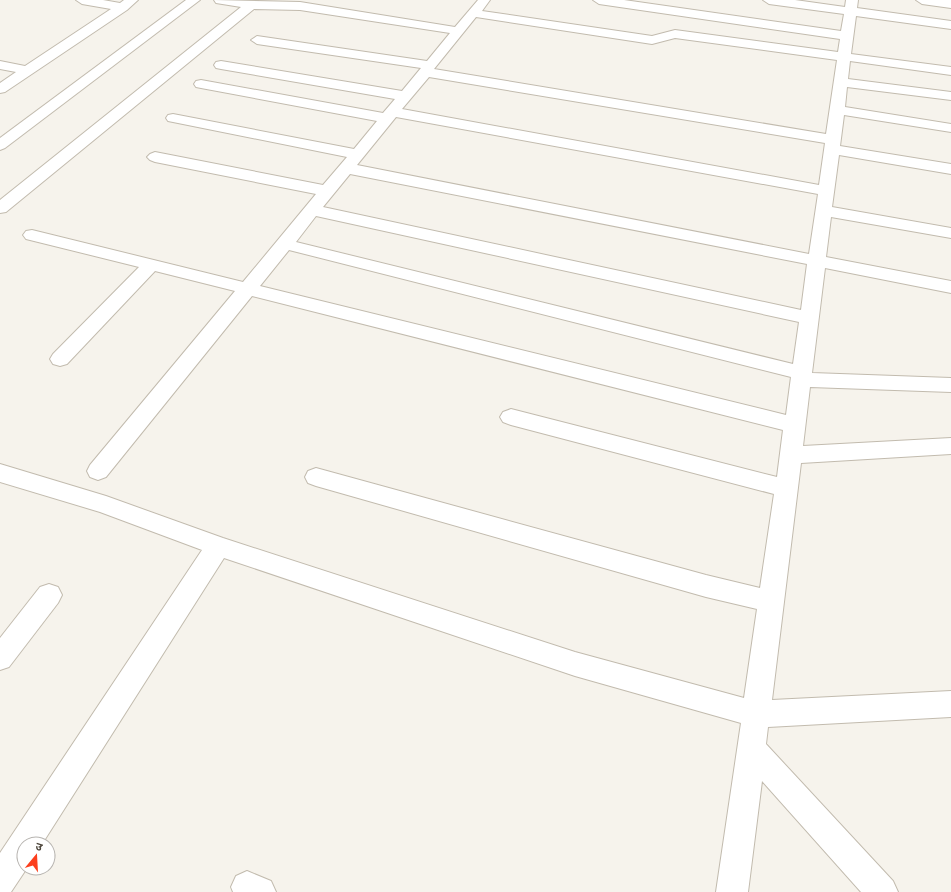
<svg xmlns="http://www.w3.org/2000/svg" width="951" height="892" font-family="'Exo 2','Noto Sans Devanagari',sans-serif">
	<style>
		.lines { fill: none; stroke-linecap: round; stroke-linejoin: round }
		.minor-casing { stroke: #c2bbae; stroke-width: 2 }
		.minor { fill: #fff; fill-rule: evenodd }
	</style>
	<rect width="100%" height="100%" fill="#f6f3ec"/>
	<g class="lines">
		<!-- minor casing -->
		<g class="minor-casing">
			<g id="minor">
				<polygon points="76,0 103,0 120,3 124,0 138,0 127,10 5,92 0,93 0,83 16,72 0,69 0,61 25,66 111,9 82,4"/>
				<polygon points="186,0 200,0 5,148 0,150 0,138"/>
				<path d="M214,0L300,2L455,27L478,0H490L482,11L652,36L675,30L838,52L840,39L599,4L593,0H624L841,31L844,14L769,4L763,0H795L845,7L846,0H858L857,8L951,21V29L856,16L851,54L951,67V75L850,61L848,79L951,92V100L847,87L845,107L951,124V132L844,115L840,146L951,164V174L839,155L832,207L951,228V238L831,217L826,257L951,281V293L825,268L812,373L951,378V392L810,387L803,446L951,438V454L801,463L772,700L951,691V717L768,727L766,744L893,881L898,892H861L762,781L748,892H716L741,723L575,676L224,558L42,844H24V868H27L11,892H0V853L202,550L100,512L0,482V464L106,496L223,538L575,652L744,698L757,609L706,597L316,486L308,483L305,477L308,471L316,468L706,575L760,588L774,494L511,425L503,422L500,417L503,412L511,409L777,477L783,430L252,296L106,477L98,480L90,477L87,471L90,465L235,291L155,271L67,364L60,366L53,364L50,359L53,354L139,267L26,239L23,235L26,231L32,230L243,282L316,194L155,162L150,160L147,157L150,154L155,152L323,185L347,157L173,122L168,121L166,118L168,115L173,114L354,149L377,121L201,88L196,87L194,84L196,81L201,80L383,113L395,99L221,69L216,68L214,65L216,62L221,61L402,91L421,68L257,44L251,40L257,36L427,61L450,33L300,10L254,9L6,212L0,213V200L241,7L216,3ZM476,17L652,44L675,38L837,60L826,134L434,69ZM429,77L825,143L819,185L402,109ZM396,117L818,194L809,254L357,165ZM350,174L807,264L801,310L323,207ZM316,216L799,322L793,364L296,242ZM289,250L791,377L786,415L260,286Z"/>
				<polygon points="916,0 951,0 951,8 922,4"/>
				<polygon points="49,584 58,587 62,595 58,603 9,667 0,670 0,638 40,587"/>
				<polygon points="247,871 271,881 276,892 233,892 231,887 236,876"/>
			</g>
		</g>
		<!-- minor -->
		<use href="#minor" class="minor"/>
	</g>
	<!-- north arrow -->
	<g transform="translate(36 856) rotate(18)"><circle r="19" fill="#ffffff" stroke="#b7b4b0"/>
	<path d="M0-3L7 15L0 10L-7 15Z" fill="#fc3f1d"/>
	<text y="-6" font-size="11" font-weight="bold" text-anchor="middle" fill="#4b4439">उ</text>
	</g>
</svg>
